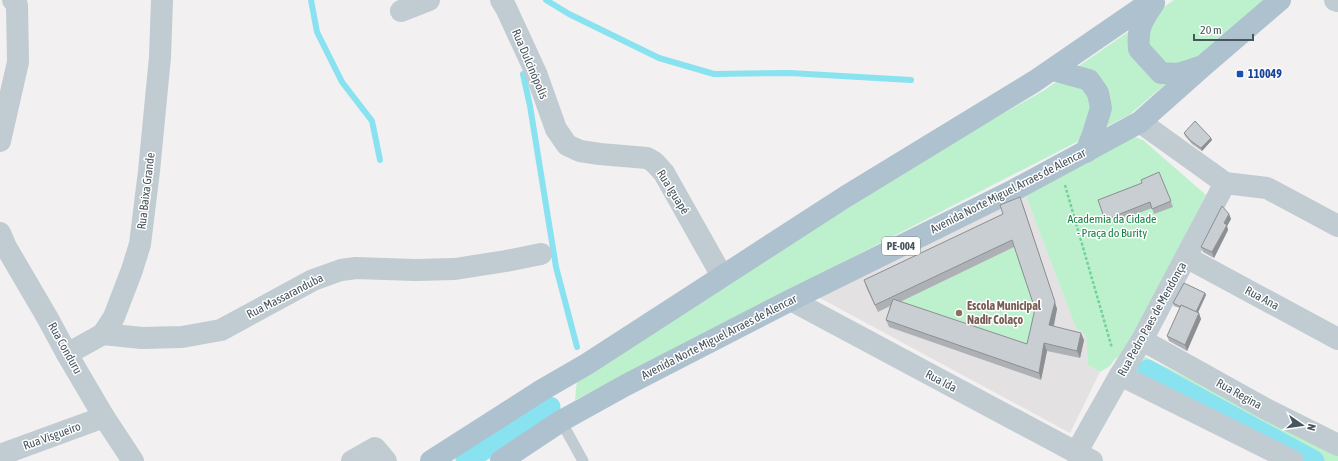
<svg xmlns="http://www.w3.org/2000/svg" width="1338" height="461" font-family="'Asap Condensed',sans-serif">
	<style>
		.education { fill: #e3e1e2 }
		.green { fill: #bdf1cd }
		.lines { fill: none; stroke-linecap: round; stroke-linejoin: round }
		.stream { stroke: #88e2f0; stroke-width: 6 }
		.canal { stroke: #88e2f0; stroke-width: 21 }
		.path { stroke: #73d19c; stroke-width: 2.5; stroke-dasharray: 3 2; stroke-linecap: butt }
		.service { stroke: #c0cbd2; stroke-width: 11 }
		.minor { stroke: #c0cbd2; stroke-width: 22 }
		.tertiary { stroke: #c0cbd2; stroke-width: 22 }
		.primary { stroke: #aec1cf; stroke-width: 22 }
		.wall { fill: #adb1b5; fill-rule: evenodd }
		.shaded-wall { fill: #8d9093 }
		.building { fill: #c9ced2; stroke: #8d9093 }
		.transit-dot { fill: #1a4fb4; stroke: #fff; stroke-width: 1.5 }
		.education-dot { fill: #8d6e63; stroke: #fff; stroke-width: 1.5 }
		.labels { text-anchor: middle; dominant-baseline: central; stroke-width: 3; stroke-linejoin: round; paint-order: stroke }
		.shield { fill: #fff; stroke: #7e888e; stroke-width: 1 }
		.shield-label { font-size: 11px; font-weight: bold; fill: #47555e }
		.street-label { font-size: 12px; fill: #47555e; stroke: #fff }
		.transit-label { font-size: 12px; font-weight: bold; fill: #164399; stroke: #fff; text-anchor: start }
		.park-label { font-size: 12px; fill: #138343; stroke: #fff }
		.education-label { font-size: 12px; font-weight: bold; fill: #785e54; stroke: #fff; text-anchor: start }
	</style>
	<rect width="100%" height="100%" fill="#f2f0f0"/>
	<!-- education -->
	<polygon class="education" points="1026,196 1076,328 1086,335 1088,365 1100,372 1070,433 820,298 818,293"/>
	<!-- green -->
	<g class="green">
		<polygon points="1174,0 1265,0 1129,115 575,400 577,380 811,231 958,139 1043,91"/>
		<polygon points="1130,135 1143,140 1206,195 1125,353 1115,359 1110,366 1100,372 1088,365 1086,335 1076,328 1026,196"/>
		<polygon points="1014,247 1038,317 1030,348 896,304"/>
		<polygon points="1137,353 1338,451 1338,461 1296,461 1124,374"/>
	</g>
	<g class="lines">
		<!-- stream -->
		<g class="stream">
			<polyline points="311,0 317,32 342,82 372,121 380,160"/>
			<polyline points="546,0 569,14 659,58 714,74 790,73 911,80"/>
			<polyline points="523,74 530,106 556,267 577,347"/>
		</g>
		<!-- canal -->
		<g class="canal">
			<polyline points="1147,370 1314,461"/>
			<polyline points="466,461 550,407"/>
		</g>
		<!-- path -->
		<polyline class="path" points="1065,185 1112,348"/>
		<!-- service -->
		<polyline class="service" points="561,421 583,461"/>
		<!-- minor -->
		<g class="minor">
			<polyline points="501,0 506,8 536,73 556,129 567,145 580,151 600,154 647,158 654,162 664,173 722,276"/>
			<polyline points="401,11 429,0"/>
			<polyline points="1140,122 1225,183 1267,188 1338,226"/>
			<polyline points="0,141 18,62 17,5 13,0"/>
			<polyline points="0,233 6,247 47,317 67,354 104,417 133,461"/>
			<polyline points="1186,257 1338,339"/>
			<polyline points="791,300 1092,461"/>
			<polyline points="103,334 142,338 182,337 221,330 313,280 341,270 356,268 415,270 455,269 506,261 541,254"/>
			<polyline points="1142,340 1266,409 1338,445"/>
			<polyline points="67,354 103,334 114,317 132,270 140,244 149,171 160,57 162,0"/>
			<polyline points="1120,375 1293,461"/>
			<polyline points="1076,453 1120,375 1142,340 1225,183"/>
			<polyline points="0,455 104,417"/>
			<polyline points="352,461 375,448 386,461"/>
		</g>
		<!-- tertiary -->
		<polyline class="tertiary" points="1335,0 1338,1"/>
		<!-- primary -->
		<g class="primary">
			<path d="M1154,3C1142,21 1137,27 1139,49L1161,73L1178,74L1200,67"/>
			<polyline points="1053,70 1089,80 1098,93 1101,108 1093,134 1086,152"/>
			<polyline points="431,461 542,390 587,364 845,197 1035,81 1153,0"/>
			<polyline points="501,461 561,421 626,385 791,300 1014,190 1140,122 1203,66 1280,0"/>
		</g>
	</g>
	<!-- wall -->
	<g class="wall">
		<polygon points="1184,133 1211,138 1212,140 1202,151 1192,144 1185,136"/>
		<polygon points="1159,172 1173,207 1154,214 1152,208 1107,225 1098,200 1142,183"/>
		<path d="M1023,205L1057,309L1054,326L1084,340L1080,358L1047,351L1041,380L889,327L886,320L890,306L878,312L866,287L864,280ZM1014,247L1035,309L1027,344L900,302Z"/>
		<polygon points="1229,214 1231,219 1227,226 1228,230 1214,258 1203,252 1201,247"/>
		<polygon points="1205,293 1206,295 1198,313 1201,319 1187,351 1169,341 1167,336 1180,308 1174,306 1173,303"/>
	</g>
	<!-- shaded-wall -->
	<g class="shaded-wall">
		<polygon points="1211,138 1212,140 1202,151 1201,148"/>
		<polygon points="1023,205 1057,309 1052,333 1049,325"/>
		<polygon points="1229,214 1231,219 1227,226 1228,230 1214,258 1212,252 1224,223"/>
		<polygon points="1205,293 1206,295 1196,316 1195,313"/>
		<polygon points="1199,313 1201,319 1187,351 1185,345"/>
		<polygon points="1081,333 1084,340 1080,358 1077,351"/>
		<polygon points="1044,343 1047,351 1041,380 1039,373"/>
	</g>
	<!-- building -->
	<g class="building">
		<polygon points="1195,121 1211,138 1201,148 1191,141 1184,133"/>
		<polygon points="1159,172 1171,201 1152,209 1150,202 1105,220 1098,200 1142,183 1141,180"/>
		<polygon points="1020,197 1055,302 1049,325 1081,333 1077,351 1044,343 1039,373 886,320 893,299 1027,344 1035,309 1012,240 875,305 864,280 1003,214 1000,205"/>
		<polygon points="1222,206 1229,214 1224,223 1227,225 1212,252 1201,247"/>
		<polygon points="1184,283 1205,293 1196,312 1181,305 1181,307 1173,303"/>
		<polygon points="1181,305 1199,313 1185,345 1167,336"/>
	</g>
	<!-- markers -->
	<rect class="transit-dot" x="1236" y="70" width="8" height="8" rx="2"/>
	<circle class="education-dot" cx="959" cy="313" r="4"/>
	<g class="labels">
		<!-- shield labels -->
		<rect class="shield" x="882" y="237" width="38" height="18" rx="3"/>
		<g class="shield-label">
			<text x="901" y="246">PE-004</text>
		</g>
		<!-- street labels -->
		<g class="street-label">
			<text transform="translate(530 64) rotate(67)">Rua Dulcinópolis</text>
			<text transform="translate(146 191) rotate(-83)">Rua Baixa Grande</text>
			<text transform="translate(1008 191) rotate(-27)">Avenida Norte Miguel Arraes de Alencar</text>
			<text transform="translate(673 192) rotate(58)">Rua Iguapé</text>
			<text transform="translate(285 296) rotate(-27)">Rua Massaranduba</text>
			<text transform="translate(1262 298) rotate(28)">Rua Ana</text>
			<text transform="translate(1152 319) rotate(-61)">Rua Pedro Paes de Mendonça</text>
			<text transform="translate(719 337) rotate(-27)">Avenida Norte Miguel Arraes de Alencar</text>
			<text transform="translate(65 348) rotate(61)">Rua Conduru</text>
			<text transform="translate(941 381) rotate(28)">Rua Ida</text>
			<text transform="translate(1239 394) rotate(29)">Rua Regina</text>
			<text transform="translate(52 436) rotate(-20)">Rua Visgueiro</text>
		</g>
		<!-- transit labels -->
		<g class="transit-label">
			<text x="1248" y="74">110049</text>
		</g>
		<!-- park labels -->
		<g class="park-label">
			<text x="1112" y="219">Academia da Cidade<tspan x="1112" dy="14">- Praça do Burity</tspan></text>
		</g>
		<!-- education labels -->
		<g class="education-label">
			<text x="967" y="306">Escola Municipal<tspan x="967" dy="14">Nadir Colaço</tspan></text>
		</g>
	</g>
	<!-- north arrow -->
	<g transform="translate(1302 425) rotate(103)" stroke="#ffffff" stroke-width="3" paint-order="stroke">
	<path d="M0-3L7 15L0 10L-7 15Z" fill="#47555e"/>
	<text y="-6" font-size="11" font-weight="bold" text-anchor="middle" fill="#47555e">N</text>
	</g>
	<!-- scale -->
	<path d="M1194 34v6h59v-6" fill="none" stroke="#47555e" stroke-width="2"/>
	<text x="1200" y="34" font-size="12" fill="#47555e" stroke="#ffffff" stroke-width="3" paint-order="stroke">20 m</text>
</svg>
